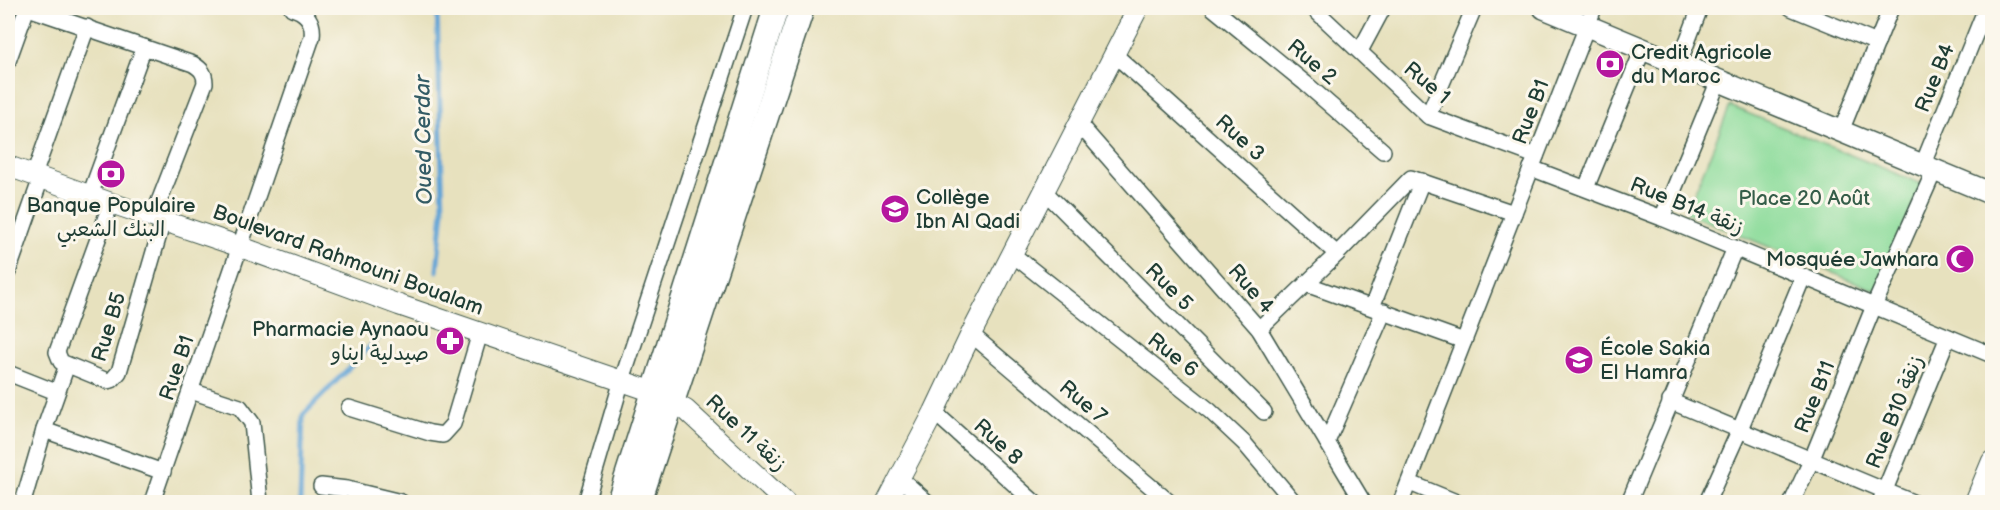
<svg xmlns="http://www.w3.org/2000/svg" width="2000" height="510" font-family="'Balsamiq Sans','Playpen Sans Arabic',sans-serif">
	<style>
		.green { fill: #8ddc9b; stroke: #568c68; stroke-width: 1.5 }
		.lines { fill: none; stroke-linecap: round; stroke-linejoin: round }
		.stream { stroke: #62a4d6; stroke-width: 5 }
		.minor-casing { stroke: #3d5649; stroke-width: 18 }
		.tertiary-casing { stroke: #3d5649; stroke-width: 22 }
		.secondary-casing { stroke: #3d5649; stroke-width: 24 }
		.primary-casing { stroke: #3d5649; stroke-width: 27 }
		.minor { stroke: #fff; stroke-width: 15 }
		.tertiary { stroke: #fff; stroke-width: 20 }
		.secondary { stroke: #fff; stroke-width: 21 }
		.primary { stroke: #fff; stroke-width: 24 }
		.labels { text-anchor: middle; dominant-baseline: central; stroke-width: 6; stroke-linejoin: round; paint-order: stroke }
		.poi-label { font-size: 21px; fill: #1f3d34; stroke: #fbf7ec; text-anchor: start }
		.street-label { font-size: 21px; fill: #1f3d34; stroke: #fbf7ec }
		.park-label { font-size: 21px; fill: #355d49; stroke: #fbf7ec }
		.water-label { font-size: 22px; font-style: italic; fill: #335c65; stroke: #fbf7ec }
	</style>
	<rect width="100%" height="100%" fill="#fbf7ec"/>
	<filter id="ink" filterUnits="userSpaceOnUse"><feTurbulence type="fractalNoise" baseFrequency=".0167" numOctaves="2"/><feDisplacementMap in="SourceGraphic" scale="12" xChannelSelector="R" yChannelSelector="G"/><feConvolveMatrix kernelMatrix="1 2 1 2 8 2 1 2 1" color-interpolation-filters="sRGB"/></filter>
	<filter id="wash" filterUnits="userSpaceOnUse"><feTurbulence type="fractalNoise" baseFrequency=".008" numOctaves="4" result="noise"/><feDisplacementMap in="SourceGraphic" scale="24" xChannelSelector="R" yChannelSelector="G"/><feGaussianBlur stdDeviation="1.35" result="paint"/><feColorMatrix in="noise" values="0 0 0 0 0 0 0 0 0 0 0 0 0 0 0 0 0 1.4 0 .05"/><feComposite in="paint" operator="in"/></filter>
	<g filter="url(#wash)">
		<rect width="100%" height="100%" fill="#e7e1be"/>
		<!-- green -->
		<polygon class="green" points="1730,106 1922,184 1877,291 1686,213"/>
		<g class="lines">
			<!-- stream -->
			<g class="stream">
				<polyline points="437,8 443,210 437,271"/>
				<polyline points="300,502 303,415 389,327"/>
			</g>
		</g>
	</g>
	<g filter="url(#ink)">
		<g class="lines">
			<!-- minor casing -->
			<g class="minor-casing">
				<g id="minor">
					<path d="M28,8L193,64C201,69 205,73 205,83L153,217"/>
					<polyline points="1213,8 1305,83 1383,151"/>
					<polyline points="1313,8 1428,116 1536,156"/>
					<polyline points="1791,8 1877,43"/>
					<polyline points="1360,51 1383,8"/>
					<polyline points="1114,54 1337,254"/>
					<polyline points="8,61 27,8"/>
					<polyline points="1679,63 1700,8"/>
					<polyline points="1428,116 1474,8"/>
					<polyline points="1079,124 1259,329 1363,502"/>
					<polyline points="1841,131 1891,8"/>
					<polyline points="1923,164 1986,8"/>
					<polyline points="1531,168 1662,218 1992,355"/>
					<polyline points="34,175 87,27"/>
					<polyline points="1586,188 1643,49"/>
					<polyline points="1045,192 1264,412"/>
					<polyline points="90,195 144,47"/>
					<polyline points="111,203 57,352 61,362 107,381 112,380 119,372 163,221"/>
					<polyline points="1662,218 1719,80"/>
					<polyline points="1012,254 1210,411 1244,443 1294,502"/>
					<polyline points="8,272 41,178"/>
					<polyline points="1306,284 1464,341"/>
					<polyline points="1372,307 1422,181"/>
					<polyline points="1259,329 1337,254 1411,178 1514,213"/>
					<polyline points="971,334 1169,502"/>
					<polyline points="8,373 56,392"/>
					<polyline points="191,391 240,407 252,423 260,502"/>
					<polyline points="1670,401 1912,502"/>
					<polyline points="349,408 430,433 443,435 453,424 480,333"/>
					<polyline points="934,412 1034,502"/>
					<polyline points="44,430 163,472"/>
					<polyline points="1327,442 1384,311"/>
					<polyline points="900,478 927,502"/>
					<polyline points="1410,483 1456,502"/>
					<polyline points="321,486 347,489 401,502"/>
					<polyline points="23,502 44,430 67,365"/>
					<path d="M152,502L312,37C314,22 307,12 292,8"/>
					<polyline points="586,502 622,380 745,8"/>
					<polyline points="1401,502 1594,8"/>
					<polyline points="1629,502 1735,248"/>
					<polyline points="1707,502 1740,429 1803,277"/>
					<polyline points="1792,502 1811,461 1874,306 1935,169"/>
					<polyline points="1880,502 1948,337"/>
				</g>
			</g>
			<!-- tertiary casing -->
			<g class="tertiary-casing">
				<g id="tertiary">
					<polyline points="8,166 111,203 241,247 399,305 654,392 686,410 785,502"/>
					<polyline points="887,502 934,412 971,334 1138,8"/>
					<polyline points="1975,502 1992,461"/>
				</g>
			</g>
			<!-- secondary casing -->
			<g class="secondary-casing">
				<polyline id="secondary" points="1544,8 1992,194"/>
			</g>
			<!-- primary casing -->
			<g class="primary-casing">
				<g id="primary">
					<polyline points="619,502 776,8"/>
					<polyline points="639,502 802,8"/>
				</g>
			</g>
			<!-- minor -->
			<use href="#minor" class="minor"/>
			<!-- tertiary -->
			<use href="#tertiary" class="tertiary"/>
			<!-- secondary -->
			<use href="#secondary" class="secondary"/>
			<!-- primary -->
			<use href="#primary" class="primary"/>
		</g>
	</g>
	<!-- icons -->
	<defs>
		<g id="bank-disc" transform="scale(1.5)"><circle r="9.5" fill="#b5179e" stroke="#fbf7ec"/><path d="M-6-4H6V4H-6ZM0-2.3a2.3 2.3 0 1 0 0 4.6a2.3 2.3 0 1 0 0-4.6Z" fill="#fff"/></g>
		<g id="school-disc" transform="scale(1.5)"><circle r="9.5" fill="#b5179e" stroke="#fbf7ec"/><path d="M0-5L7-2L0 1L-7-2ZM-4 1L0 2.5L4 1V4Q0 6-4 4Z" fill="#fff"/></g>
		<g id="mosque-disc" transform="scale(1.5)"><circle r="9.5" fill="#b5179e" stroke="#fbf7ec"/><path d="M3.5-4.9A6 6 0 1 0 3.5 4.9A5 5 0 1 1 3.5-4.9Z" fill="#fff"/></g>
		<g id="pharmacy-disc" transform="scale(1.5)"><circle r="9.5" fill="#b5179e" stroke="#fbf7ec"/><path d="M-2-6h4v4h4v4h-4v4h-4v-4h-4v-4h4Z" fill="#fff"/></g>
	</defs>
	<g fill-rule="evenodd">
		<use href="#bank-disc" x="1610" y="64"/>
		<use href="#bank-disc" x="111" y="174"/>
		<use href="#school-disc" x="895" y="209"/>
		<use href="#mosque-disc" x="1960" y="259"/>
		<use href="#pharmacy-disc" x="450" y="341"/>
		<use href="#school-disc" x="1579" y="360"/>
	</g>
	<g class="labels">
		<!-- poi labels -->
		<g class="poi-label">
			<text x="1631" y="52">Credit Agricole<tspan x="1631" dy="24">du Maroc</tspan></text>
			<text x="916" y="197">Collège<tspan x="916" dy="24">Ibn Al Qadi</tspan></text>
			<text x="111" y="205" text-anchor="middle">Banque Populaire<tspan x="111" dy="24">البنك الشعبي</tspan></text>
			<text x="1939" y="259" text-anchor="end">Mosquée Jawhara</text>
			<text x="429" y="329" text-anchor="end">Pharmacie Aynaou<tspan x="429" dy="24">صيدلية ايناو</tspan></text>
			<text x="1600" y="348">École Sakia<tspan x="1600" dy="24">El Hamra</tspan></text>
		</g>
		<!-- street labels -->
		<g class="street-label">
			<text transform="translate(1312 62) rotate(40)">Rue 2</text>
			<text transform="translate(1935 78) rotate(-68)">Rue B4</text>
			<text transform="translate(1427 83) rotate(40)">Rue 1</text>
			<text transform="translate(1531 112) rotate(-69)">Rue B1</text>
			<text transform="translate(1240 138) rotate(42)">Rue 3</text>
			<text transform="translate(1687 206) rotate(22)">Rue B14 زنقة</text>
			<text transform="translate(348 260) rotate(20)">Boulevard Rahmouni Boualam</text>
			<text transform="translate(1169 287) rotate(45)">Rue 5</text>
			<text transform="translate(1251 289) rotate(49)">Rue 4</text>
			<text transform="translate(109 327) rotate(-73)">Rue B5</text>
			<text transform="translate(1173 355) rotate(38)">Rue 6</text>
			<text transform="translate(177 368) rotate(-71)">Rue B1</text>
			<text transform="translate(1815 397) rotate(-68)">Rue B11</text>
			<text transform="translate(1083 402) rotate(40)">Rue 7</text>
			<text transform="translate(1895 412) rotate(-68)">Rue B10 زنقة</text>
			<text transform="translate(746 433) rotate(43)">Rue 11 زنقة</text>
			<text transform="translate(998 442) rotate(42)">Rue 8</text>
		</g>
		<!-- park labels -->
		<g class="park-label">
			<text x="1804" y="198">Place 20 Août</text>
		</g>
		<!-- water labels -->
		<g class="water-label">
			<text transform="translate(424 140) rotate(-91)">Oued Cerdar</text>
		</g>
	</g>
	<!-- margin -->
	<rect width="2000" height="510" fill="none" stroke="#fbf7ec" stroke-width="30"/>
</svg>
